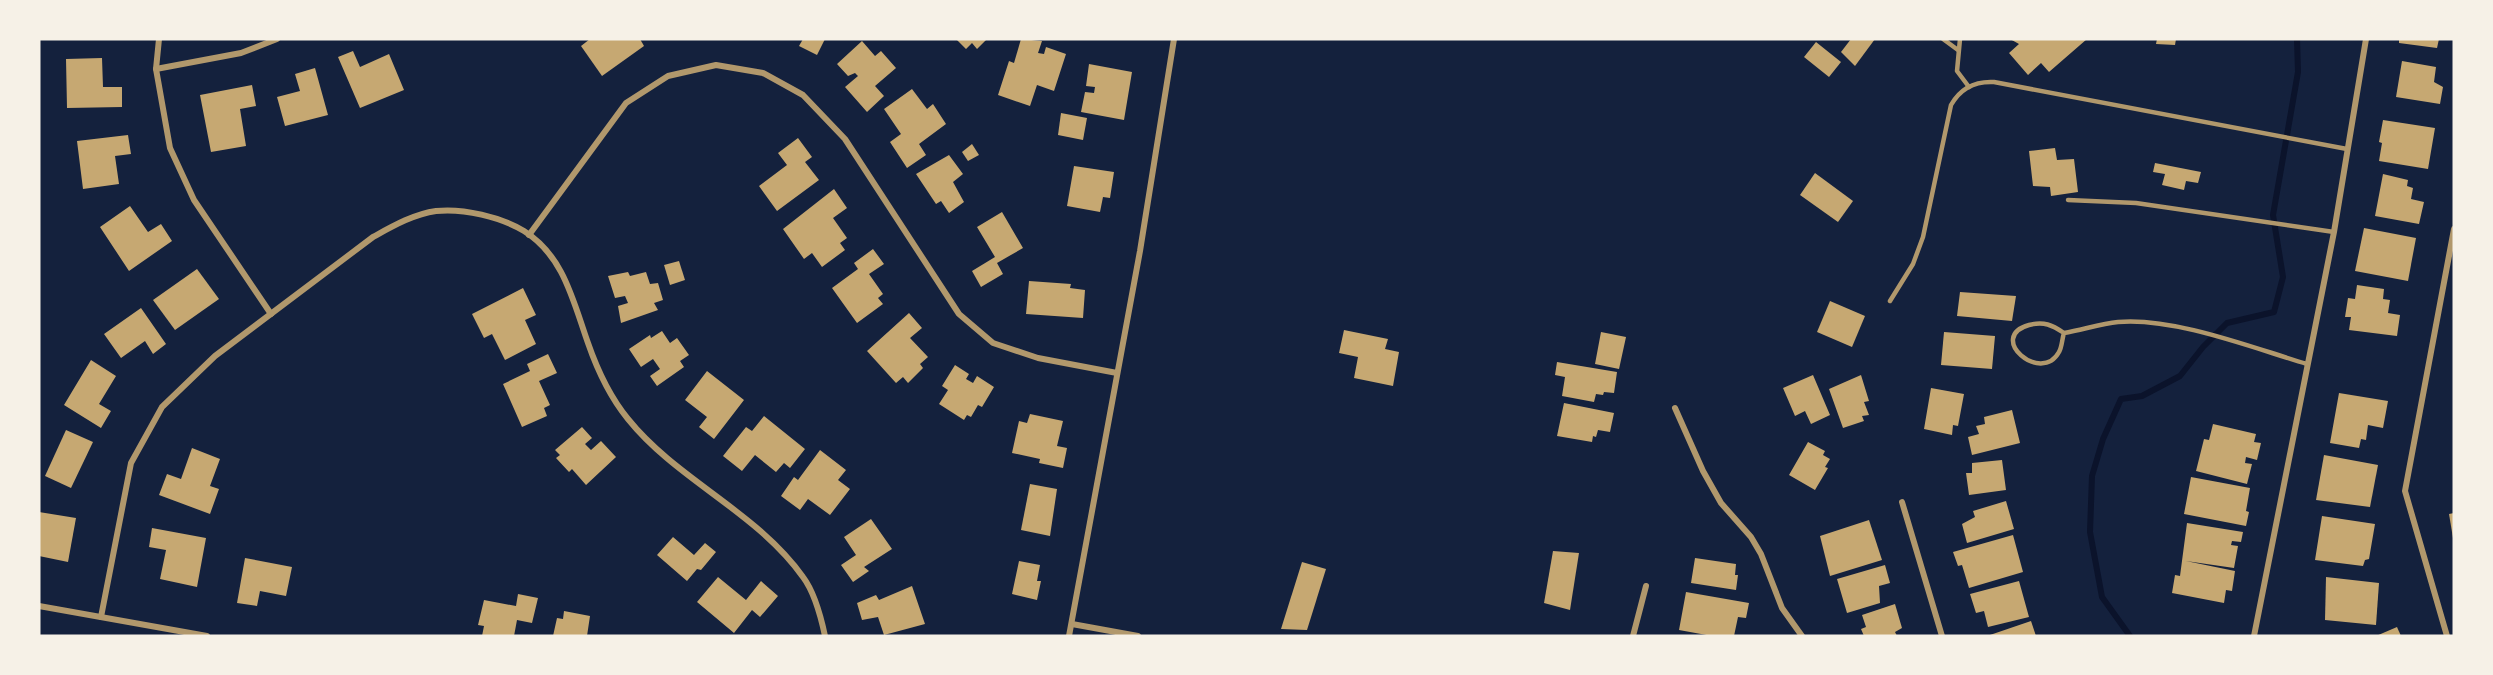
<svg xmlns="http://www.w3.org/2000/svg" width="2493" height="675" font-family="'Source Sans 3',sans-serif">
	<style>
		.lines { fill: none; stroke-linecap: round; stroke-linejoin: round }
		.stream { stroke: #0b132b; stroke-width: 6 }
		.building { fill: #c6a872 }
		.service { stroke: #b1986c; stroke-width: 4.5 }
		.minor { stroke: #b1986c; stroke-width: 6 }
	</style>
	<rect width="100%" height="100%" fill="#14213d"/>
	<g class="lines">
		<!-- stream -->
		<polyline class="stream" points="2130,636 2102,597 2090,532 2092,476 2103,439 2121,399 2142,396 2180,376 2203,347 2227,323 2274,312 2283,277 2273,215 2298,72 2297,39"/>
	</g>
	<!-- building -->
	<g class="building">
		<polygon points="590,39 640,39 644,46 602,76 581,46"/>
		<polygon points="803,39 825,39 817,55 799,46"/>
		<polygon points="956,39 987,39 977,49 972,43 966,49"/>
		<polygon points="1021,39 1042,41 1038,53 1044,54 1046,47 1066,54 1054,91 1037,85 1030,106 998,95 1009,61 1014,63"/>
		<polygon points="1851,39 1875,39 1855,66 1841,52"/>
		<polygon points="2010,39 2087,39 2049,72 2041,63 2028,75 2009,53 2019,44"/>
		<polygon points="2157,39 2176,39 2175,45 2156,44"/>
		<polygon points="2399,39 2439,39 2437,48 2399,43"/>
		<polygon points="862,41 875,56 881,51 896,68 875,86 884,96 867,112 845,87 858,76 855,73 848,76 837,64"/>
		<polygon points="1816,42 1841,62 1829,77 1804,57"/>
		<polygon points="353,51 360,67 389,54 404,90 360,108 338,57"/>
		<polygon points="102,58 103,87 122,87 122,107 67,108 66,59"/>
		<polygon points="2402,61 2436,67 2434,82 2443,87 2440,104 2396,97"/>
		<polygon points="1089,64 1132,72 1124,120 1081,112 1085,92 1094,93 1095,87 1086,86"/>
		<polygon points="315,68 328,115 285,126 277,97 300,91 295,74"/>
		<polygon points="252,85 256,106 240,109 246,146 211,152 200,95"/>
		<polygon points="912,89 927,109 933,104 946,124 919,144 926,155 907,168 890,142 901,134 884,109"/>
		<polygon points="1061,113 1087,118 1083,140 1058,135"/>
		<polygon points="2383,120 2435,128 2428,169 2379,161 2382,143 2379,142"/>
		<polygon points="128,135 131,154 115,156 119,184 83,189 77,141"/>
		<polygon points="798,138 812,157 805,162 819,180 777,211 759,186 787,165 778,153"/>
		<polygon points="972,144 979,155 968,161 962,152"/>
		<polygon points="2055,148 2057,160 2074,159 2078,192 2051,196 2050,187 2033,186 2029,151"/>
		<polygon points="949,155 963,174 953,182 964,202 949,213 941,201 936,204 916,174"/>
		<polygon points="2155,163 2201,172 2198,183 2186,181 2184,190 2162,185 2165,174 2153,172"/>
		<polygon points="1074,166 1114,172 1110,198 1103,197 1100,212 1067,206"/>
		<polygon points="1815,173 1853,201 1838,222 1800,195"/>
		<polygon points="2383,174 2408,180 2407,186 2413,188 2411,199 2424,202 2419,224 2375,216"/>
		<polygon points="834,189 847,208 833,218 847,238 840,243 845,250 822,267 812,253 804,259 783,229"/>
		<polygon points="130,206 148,232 161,224 172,241 129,271 100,227"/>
		<polygon points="1002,212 1023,248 997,263 1003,274 981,287 972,271 995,257 977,227"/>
		<polygon points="2364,228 2416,238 2408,281 2355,271"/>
		<polygon points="873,249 884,264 869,274 883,294 878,298 883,304 857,323 832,288 858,269 854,263"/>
		<polygon points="679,261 685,280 670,285 664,265"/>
		<polygon points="197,269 219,299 175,330 153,300"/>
		<polygon points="628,272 630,276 646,272 650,284 658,283 663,300 654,303 658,310 621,323 618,306 628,303 625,296 615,298 608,276"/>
		<polygon points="1029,281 1071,284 1070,288 1085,290 1083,318 1026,314"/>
		<polygon points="2357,285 2384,289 2383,299 2390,300 2388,313 2400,315 2397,336 2349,330 2351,317 2345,317 2348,298 2355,299"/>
		<polygon points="523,288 536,315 525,320 536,344 505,360 492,334 484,338 472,314"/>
		<polygon points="1960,292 2016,296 2012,321 1957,316"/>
		<polygon points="1830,301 1865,316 1852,347 1817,332"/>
		<polygon points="141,308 166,344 153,354 145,341 121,358 104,334"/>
		<polygon points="909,313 922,328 910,338 928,357 920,364 923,368 908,383 903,377 896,383 867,351"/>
		<polygon points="1344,330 1388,339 1385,349 1399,352 1393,386 1354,378 1358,357 1339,353"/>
		<polygon points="662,331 670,343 677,338 689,355 680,361 684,367 657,386 650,376 660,369 653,359 641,367 629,349 650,335 651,338"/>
		<polygon points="1601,332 1626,337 1619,369 1595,364"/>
		<polygon points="1944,332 1995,336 1992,369 1941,365"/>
		<polygon points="548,354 557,373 539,381 550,405 544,408 547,416 522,427 503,384 530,371 527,364"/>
		<polygon points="91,360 116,376 99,404 111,411 101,428 64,405"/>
		<polygon points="1557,362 1617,372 1614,393 1604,392 1603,395 1596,394 1594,402 1562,396 1565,377 1555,375"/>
		<polygon points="955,365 969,374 966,379 973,383 977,376 994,387 982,407 978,405 971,417 967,415 964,420 939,404 948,390 942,386"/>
		<polygon points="707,371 744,400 714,439 699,427 707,417 685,400"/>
		<polygon points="1813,375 1830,415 1811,424 1805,411 1795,416 1783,388"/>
		<polygon points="1861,375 1869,401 1864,402 1869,415 1862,416 1864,421 1843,428 1829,389"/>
		<polygon points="1931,388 1964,394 1958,426 1953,425 1952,435 1924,429"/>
		<polygon points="2339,393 2388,401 2383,428 2368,425 2366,440 2361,439 2359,448 2330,443"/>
		<polygon points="1564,403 1614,413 1610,432 1598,430 1596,437 1593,436 1592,442 1557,436"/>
		<polygon points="2012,410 2020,443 1972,455 1968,437 1979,434 1976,426 1985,424 1984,417"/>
		<polygon points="1030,414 1063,421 1057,446 1067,448 1063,468 1039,463 1040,459 1012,453 1019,421 1027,423"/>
		<polygon points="764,416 805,449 790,468 784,463 776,472 755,455 742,471 723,456 746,427 752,431"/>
		<polygon points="2213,424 2256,434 2254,442 2261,443 2257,460 2246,457 2245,463 2252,464 2247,484 2196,471 2204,439 2209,440"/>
		<polygon points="582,427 592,438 585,444 591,450 601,441 616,457 586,485 572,469 569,472 556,458 560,455 555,450"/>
		<polygon points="66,430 93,442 71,488 45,476"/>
		<polygon points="1808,442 1825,451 1823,455 1830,459 1825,467 1828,468 1815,490 1789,475"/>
		<polygon points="192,448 220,459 210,486 219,489 210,514 159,495 167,474 181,479"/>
		<polygon points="820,450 846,470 838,480 850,489 830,515 808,499 800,510 781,496 794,477 798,480"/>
		<polygon points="2324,455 2378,465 2370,507 2316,500"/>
		<polygon points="2002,460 2006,490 1969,495 1966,473 1972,473 1972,463"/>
		<polygon points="2191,477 2250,488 2246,511 2249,512 2246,526 2184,514"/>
		<polygon points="1030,484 1057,489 1050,536 1021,530"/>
		<polygon points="2006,501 2014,529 1967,543 1962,524 1975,517 1973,511"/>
		<polygon points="39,512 76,518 68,562 39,556"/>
		<polygon points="2454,513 2454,538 2453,538 2449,514"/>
		<polygon points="2322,516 2375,524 2369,559 2365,560 2363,566 2315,560"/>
		<polygon points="871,519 892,549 864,567 869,571 853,582 841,565 856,555 844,537"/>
		<polygon points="1869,520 1882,560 1830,576 1820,536"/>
		<polygon points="2187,523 2243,532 2241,542 2232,541 2231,545 2238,546 2234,568 2186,561 2235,571 2232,591 2226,590 2224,603 2172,593 2175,575 2180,576"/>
		<polygon points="152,528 206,538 197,587 160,579 166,550 149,547"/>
		<polygon points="2013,535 2023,572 1969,588 1962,565 1958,566 1953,552"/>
		<polygon points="673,537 694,555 705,543 716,552 701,570 697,569 687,581 657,555"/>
		<polygon points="1553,551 1579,553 1570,610 1544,603"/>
		<polygon points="245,558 292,567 286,596 260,591 257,606 237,603"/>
		<polygon points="1695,558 1736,564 1735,575 1738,575 1736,590 1691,583"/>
		<polygon points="1019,561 1040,565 1037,581 1041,581 1037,600 1012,594"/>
		<polygon points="1302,562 1326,569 1307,630 1281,629"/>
		<polygon points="1885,565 1890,583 1879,586 1880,603 1847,613 1837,579"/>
		<polygon points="718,577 746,600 761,581 778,596 760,617 752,610 734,633 697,602"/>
		<polygon points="2326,577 2379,583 2376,625 2325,620"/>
		<polygon points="2019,581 2029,617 1988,627 1984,611 1976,613 1970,594"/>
		<polygon points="912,586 925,624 884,635 878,617 862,620 857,603 876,595 879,600"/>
		<polygon points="1686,592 1749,603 1746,618 1738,617 1734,636 1712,636 1679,630"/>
		<polygon points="518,594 538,598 532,623 517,620 514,636 482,636 484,626 478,625 484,600 516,606"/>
		<polygon points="1895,604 1902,628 1895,632 1897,636 1864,636 1861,629 1866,627 1862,615"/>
		<polygon points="564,611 590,616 587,636 553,636 557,618 563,619"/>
		<polygon points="2031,621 2036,636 1987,636"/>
		<polygon points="2397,627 2401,636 2376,636"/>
	</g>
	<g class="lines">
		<!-- service -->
		<g class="service">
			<polyline points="1943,39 1958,50"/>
			<polyline points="1960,39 1957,71 1969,87"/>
			<polyline points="2068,200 2136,203 2334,232"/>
			<path d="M1890,301L1913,264L1923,237L1951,105C1960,89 1975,81 1994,82L2347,149"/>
			<path d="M2064,333C2062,339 2062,347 2059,352C2041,385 1986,337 2029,325C2044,321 2052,325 2064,333C2082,330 2100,324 2118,322C2174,317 2253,348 2307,364"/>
		</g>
		<!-- minor -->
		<g class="minor">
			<polyline points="159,39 156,69 170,148 194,200 271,314"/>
			<polyline points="156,69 241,53 277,39"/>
			<polyline points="529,235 626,103 668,76 716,65 763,73 803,95 845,139 959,314 993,343 1038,358 1117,373"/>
			<polyline points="1675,408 1703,471 1721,503 1751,537 1761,554 1782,608 1802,636"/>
			<polyline points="1902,502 1942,636"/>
			<polyline points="39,606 207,636"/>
			<path d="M101,617L131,463L162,407L215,356L373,237C393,226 414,214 436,211C463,208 501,217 524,231C564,256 573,301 588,343C597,369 610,397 628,419C677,480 757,512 803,577C815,593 821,617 825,636"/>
			<polyline points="1072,624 1138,636"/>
			<polyline points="1069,636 1140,251 1174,39"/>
			<polyline points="1633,636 1646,586"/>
			<polyline points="2254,636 2334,232 2366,39"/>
			<polyline points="2447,636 2405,491 2454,229"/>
		</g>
	</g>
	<!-- border -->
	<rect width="2493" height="675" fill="none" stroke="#f6f1e7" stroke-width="81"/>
</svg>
